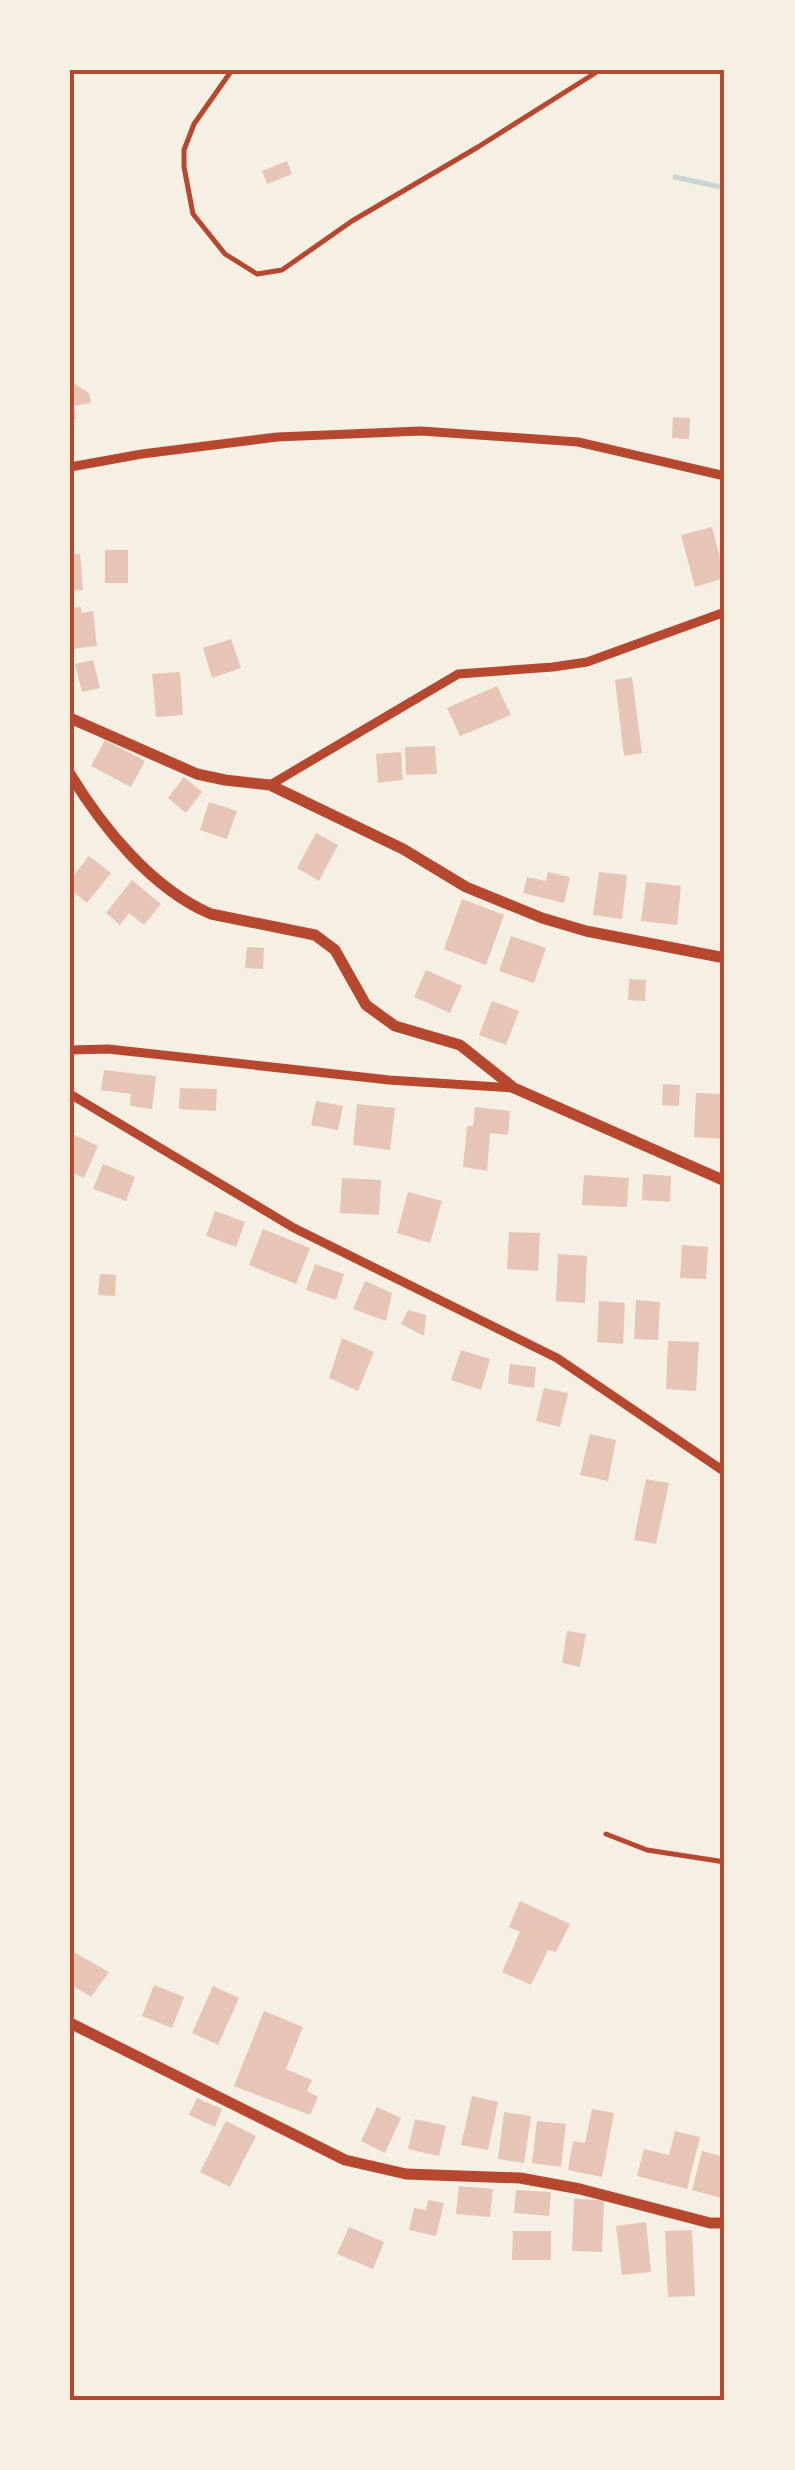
<svg xmlns="http://www.w3.org/2000/svg" width="795" height="2470" font-family="Lato,sans-serif">
	<style>
		.lines { fill: none; stroke-linecap: round; stroke-linejoin: round }
		.stream { stroke: #c9d6d2; stroke-width: 5 }
		.building { fill: #e6c5b7 }
		.service { stroke: #b5482f; stroke-width: 5 }
		.minor { stroke: #b5482f; stroke-width: 9 }
		.tertiary { stroke: #b5482f; stroke-width: 11 }
		.neatline { fill: none; stroke: #b5482f; stroke-width: 4 }
	</style>
	<rect width="100%" height="100%" fill="#f6efe4"/>
	<g class="lines">
		<!-- stream -->
		<polyline class="stream" points="675,177 725,188"/>
	</g>
	<!-- building -->
	<g class="building">
		<polygon points="287,161 292,174 267,184 262,171"/>
		<polygon points="75,384 89,393 91,403 74,406 76,419 70,420 70,385"/>
		<polygon points="673,417 690,418 689,439 672,438"/>
		<polygon points="712,527 725,578 695,587 681,535"/>
		<rect x="105" y="550" width="23" height="33"/>
		<polygon points="70,554 80,554 83,590 70,591"/>
		<polygon points="81,607 81,613 93,611 97,646 72,649 70,608"/>
		<polygon points="231,639 241,668 212,678 203,648"/>
		<polygon points="93,660 100,688 82,692 75,664"/>
		<polygon points="180,672 183,715 156,717 152,674"/>
		<polygon points="632,677 642,753 624,756 615,680"/>
		<polygon points="497,686 511,715 460,736 447,708"/>
		<polygon points="105,740 145,761 131,787 91,766"/>
		<polygon points="435,746 437,774 406,775 405,747"/>
		<polygon points="401,752 403,780 378,783 376,754"/>
		<polygon points="184,777 202,792 186,813 168,798"/>
		<polygon points="209,802 237,811 227,839 200,830"/>
		<polygon points="316,833 338,845 319,881 297,868"/>
		<polygon points="89,856 111,873 87,903 70,889 70,880"/>
		<polygon points="548,872 570,877 564,903 523,893 527,877 546,881"/>
		<polygon points="599,872 627,875 622,919 593,915"/>
		<polygon points="132,880 161,904 144,925 129,913 120,925 106,913"/>
		<polygon points="646,882 681,886 677,925 641,921"/>
		<polygon points="462,899 504,915 486,965 444,949"/>
		<polygon points="511,936 546,948 534,983 499,971"/>
		<polygon points="247,947 264,948 263,969 245,968"/>
		<polygon points="426,970 462,986 450,1013 414,997"/>
		<polygon points="629,979 646,980 645,1001 628,1000"/>
		<polygon points="492,1001 519,1011 506,1045 479,1035"/>
		<polygon points="104,1070 156,1076 152,1109 130,1106 131,1094 101,1090"/>
		<polygon points="663,1084 680,1085 679,1106 662,1105"/>
		<polygon points="180,1088 217,1089 216,1111 179,1109"/>
		<polygon points="696,1093 725,1094 725,1139 694,1137"/>
		<polygon points="316,1101 343,1106 338,1130 311,1125"/>
		<polygon points="357,1104 395,1108 390,1150 353,1145"/>
		<polygon points="475,1107 510,1111 508,1135 490,1133 487,1171 463,1167 467,1126 473,1126"/>
		<polygon points="70,1133 98,1146 84,1178 70,1172"/>
		<polygon points="103,1164 135,1177 126,1201 93,1189"/>
		<polygon points="643,1174 671,1176 670,1202 642,1200"/>
		<polygon points="584,1175 629,1178 627,1207 582,1205"/>
		<polygon points="342,1178 381,1180 379,1215 340,1213"/>
		<polygon points="408,1192 442,1201 430,1243 397,1233"/>
		<polygon points="215,1211 245,1222 236,1247 206,1236"/>
		<polygon points="263,1229 310,1248 296,1284 249,1265"/>
		<polygon points="509,1232 540,1233 538,1271 507,1269"/>
		<polygon points="682,1245 708,1247 706,1279 680,1278"/>
		<polygon points="558,1254 587,1256 585,1303 556,1301"/>
		<polygon points="315,1264 344,1274 336,1300 306,1290"/>
		<polygon points="100,1274 116,1275 115,1296 98,1295"/>
		<polygon points="365,1281 392,1293 386,1321 353,1309"/>
		<polygon points="636,1300 660,1302 658,1340 634,1339"/>
		<polygon points="599,1301 625,1303 623,1344 597,1342"/>
		<polygon points="408,1310 426,1315 424,1336 401,1324"/>
		<polygon points="342,1338 374,1352 358,1391 329,1378"/>
		<polygon points="668,1341 699,1342 696,1391 666,1389"/>
		<polygon points="461,1350 490,1359 481,1390 451,1380"/>
		<polygon points="510,1364 536,1367 534,1388 508,1384"/>
		<polygon points="544,1388 568,1393 560,1427 536,1421"/>
		<polygon points="590,1434 616,1440 608,1481 580,1475"/>
		<polygon points="646,1479 669,1483 656,1544 634,1540"/>
		<polygon points="567,1631 586,1634 580,1667 562,1663"/>
		<polygon points="520,1901 570,1924 556,1952 548,1950 531,1985 502,1972 520,1932 509,1927"/>
		<polygon points="70,1950 109,1972 91,1997 70,1984"/>
		<polygon points="154,1985 184,1997 172,2028 142,2016"/>
		<polygon points="213,1986 239,1998 218,2045 192,2033"/>
		<polygon points="264,2011 303,2027 286,2069 312,2080 307,2091 318,2097 310,2115 234,2086"/>
		<polygon points="472,2096 498,2102 488,2150 461,2145"/>
		<polygon points="197,2098 222,2109 215,2127 189,2115"/>
		<polygon points="377,2107 401,2118 385,2153 361,2141"/>
		<polygon points="592,2109 614,2113 602,2177 568,2170 573,2141 585,2143"/>
		<polygon points="504,2112 531,2116 524,2163 498,2159"/>
		<polygon points="415,2119 446,2126 439,2156 408,2149"/>
		<polygon points="226,2121 256,2136 230,2187 200,2172"/>
		<polygon points="537,2121 566,2124 561,2167 532,2163"/>
		<polygon points="675,2131 700,2137 687,2189 637,2176 644,2149 669,2155"/>
		<polygon points="702,2151 725,2157 725,2199 692,2190"/>
		<polygon points="459,2186 493,2189 490,2217 456,2214"/>
		<polygon points="516,2190 551,2192 549,2216 514,2213"/>
		<polygon points="574,2199 604,2200 602,2252 572,2251"/>
		<polygon points="428,2200 444,2203 436,2236 409,2230 414,2208 426,2210"/>
		<polygon points="646,2222 651,2272 622,2275 616,2226"/>
		<polygon points="349,2227 384,2242 373,2269 337,2254"/>
		<polygon points="692,2230 695,2296 668,2297 665,2231"/>
		<polygon points="513,2231 551,2231 551,2260 512,2260"/>
	</g>
	<g class="lines">
		<!-- service -->
		<g class="service">
			<polyline points="232,70 194,124 184,150 184,167 193,214 225,254 257,274 282,270 352,221 478,147 600,70"/>
			<polyline points="606,1834 647,1850 725,1862"/>
		</g>
		<!-- minor -->
		<g class="minor">
			<polyline points="70,467 142,454 277,437 421,431 578,442 725,476"/>
			<polyline points="270,785 458,674 553,667 587,662 725,612"/>
			<polyline points="70,1050 108,1049 389,1080 514,1088"/>
			<polyline points="70,1094 294,1228 557,1358 725,1472"/>
		</g>
		<!-- tertiary -->
		<g class="tertiary">
			<polyline points="70,718 197,774 225,780 270,785 403,849 466,887 542,918 586,931 725,958"/>
			<path d="M70,774C103,828 152,889 211,914L315,935L335,950L366,1005L395,1026L460,1045L514,1088L725,1181"/>
			<polyline points="70,2023 345,2160 406,2174 520,2178 580,2189 710,2223 725,2223"/>
		</g>
	</g>
	<!-- border -->
	<rect width="795" height="2470" fill="none" stroke="#f6efe4" stroke-width="145"/>
	<rect x="72" y="72" width="650" height="2326" class="neatline"/>
</svg>
